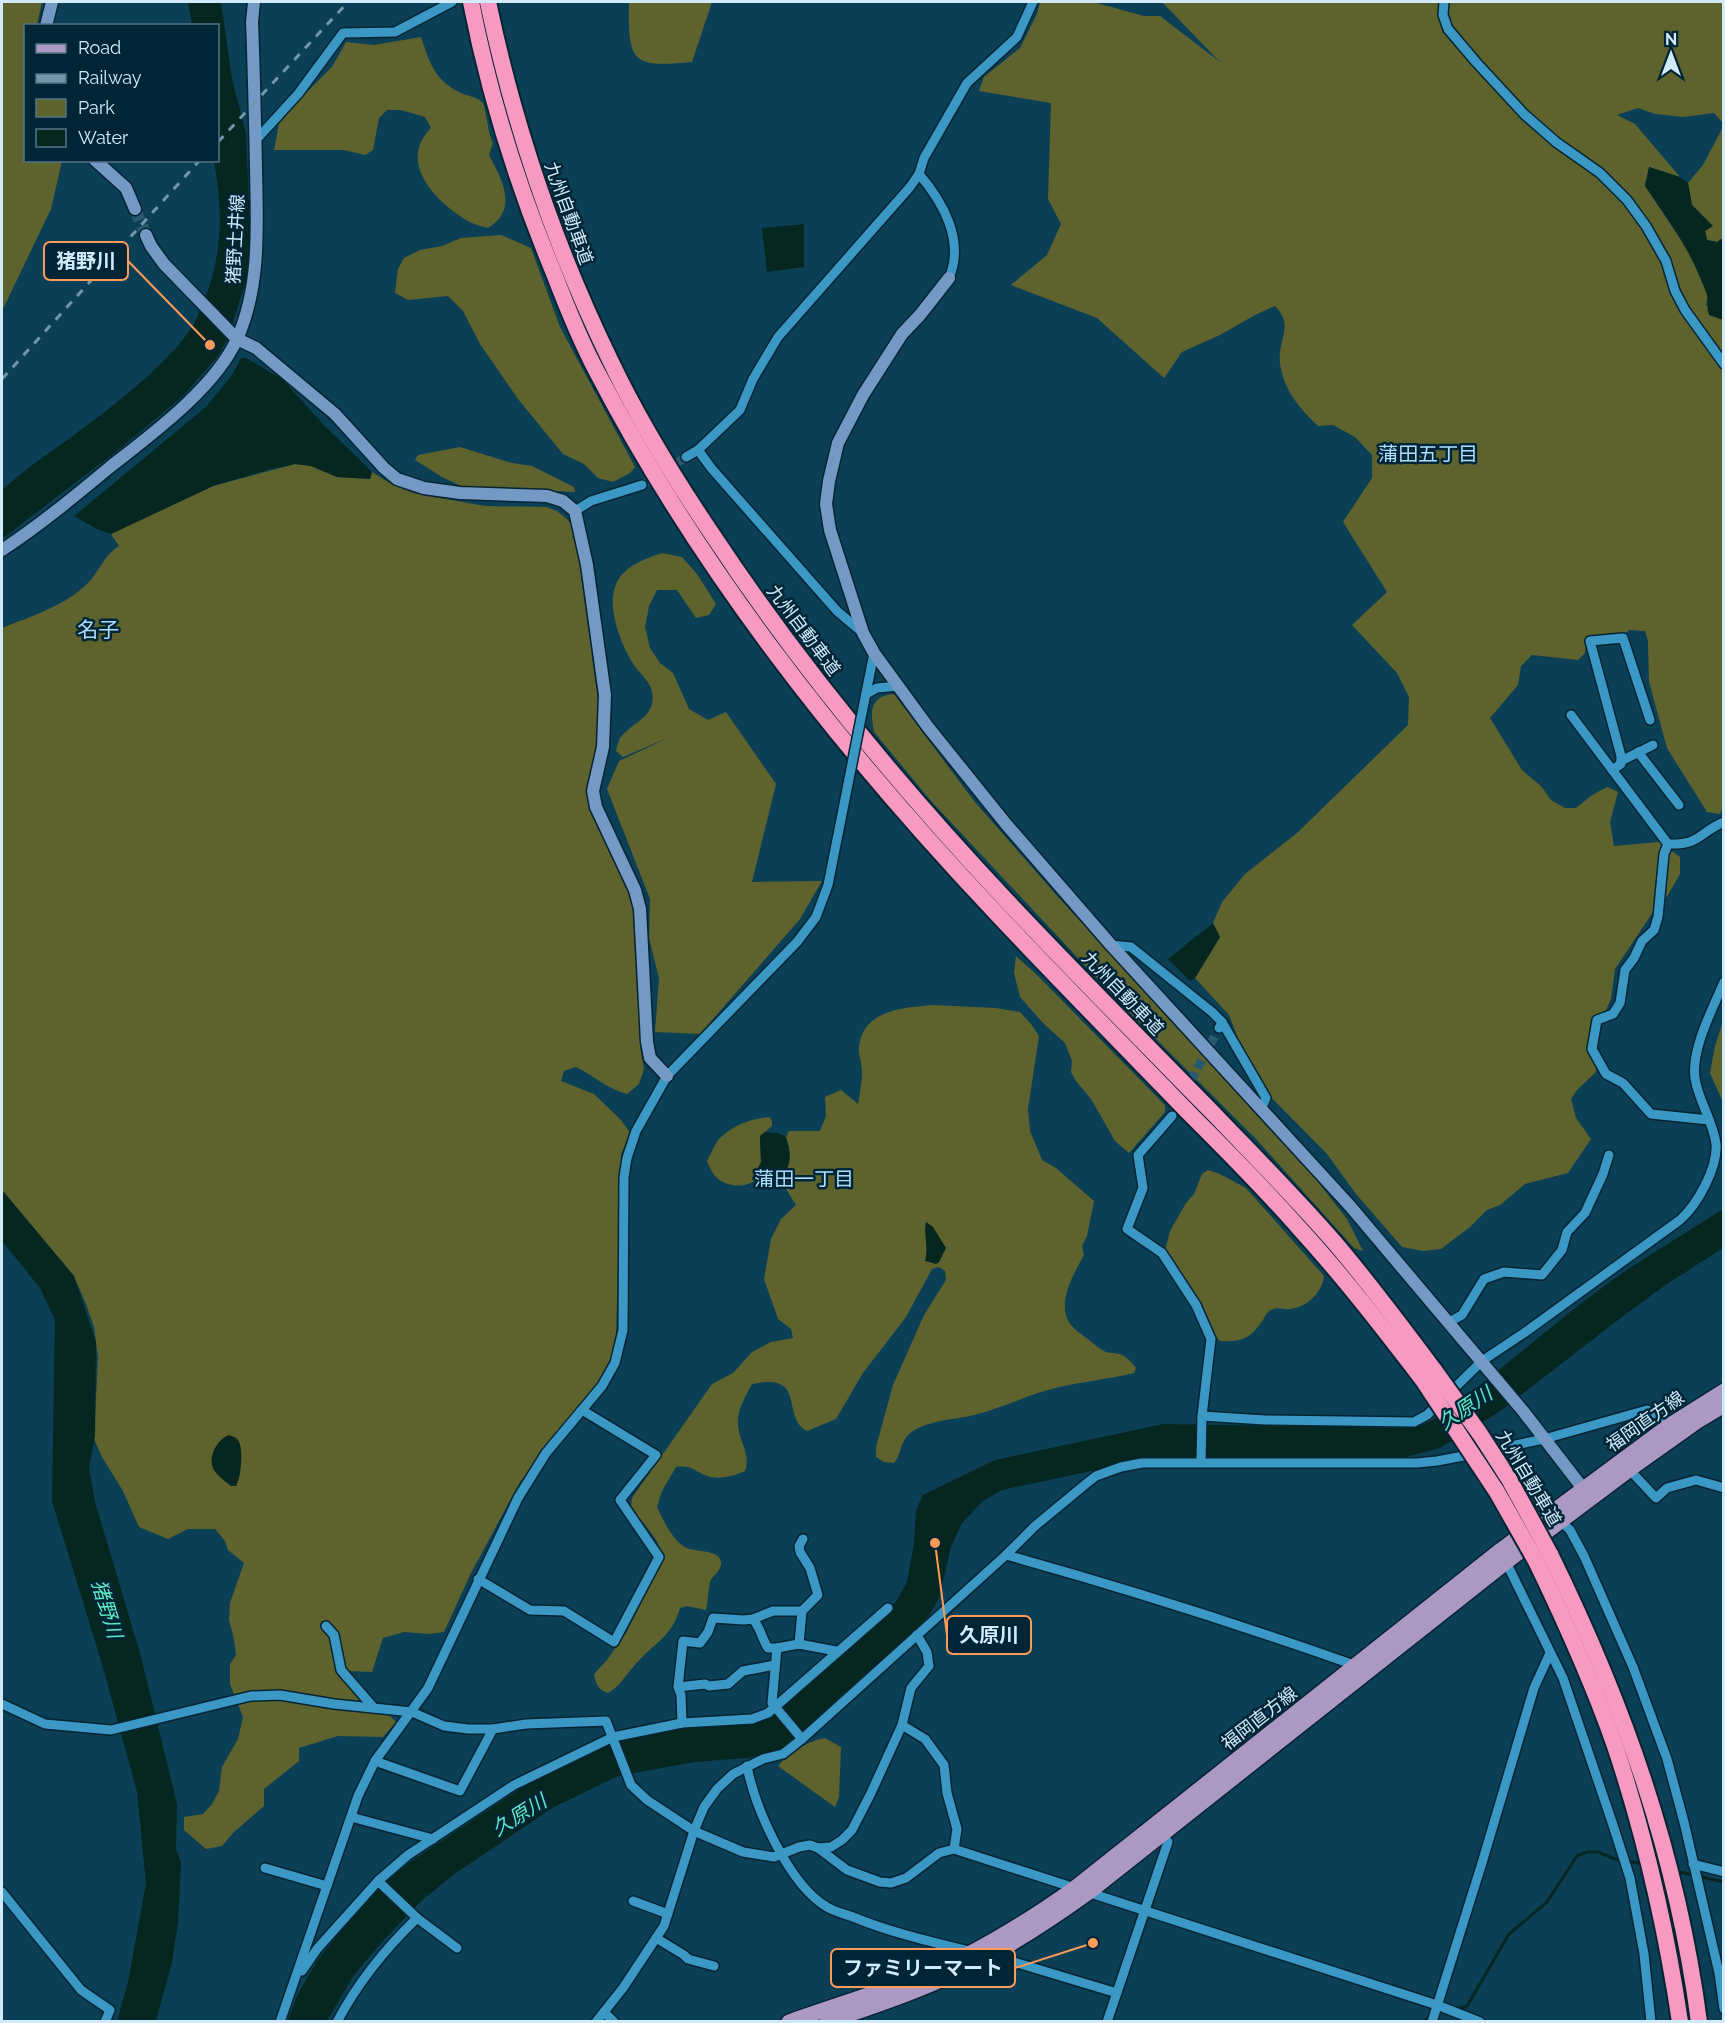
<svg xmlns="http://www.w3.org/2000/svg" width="1725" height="2023" font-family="Raleway,'Noto Sans JP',sans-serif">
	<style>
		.green { fill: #5e632e }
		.water { fill: #06271f }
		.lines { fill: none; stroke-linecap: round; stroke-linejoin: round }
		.stream { stroke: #06271f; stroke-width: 3 }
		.street-tunnel { stroke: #29596f; stroke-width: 9; stroke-dasharray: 9 4.5; stroke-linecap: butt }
		.secondary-tunnel { stroke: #29596f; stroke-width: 12; stroke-dasharray: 12 6; stroke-linecap: butt }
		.street-casing { stroke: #072432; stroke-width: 12 }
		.secondary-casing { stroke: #072432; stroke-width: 15 }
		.primary-casing { stroke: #072432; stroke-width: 18 }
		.highway-casing { stroke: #072432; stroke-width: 20 }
		.street { stroke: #3b98c5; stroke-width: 9 }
		.secondary { stroke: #7399c4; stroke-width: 12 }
		.primary { stroke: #ac99c3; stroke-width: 15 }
		.highway { stroke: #f79ac2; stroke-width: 16 }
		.rail { stroke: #7197aa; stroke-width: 3; stroke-dasharray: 8 8; stroke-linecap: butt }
		.street-bridge-casing { stroke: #072432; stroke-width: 12; stroke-linecap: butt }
		.highway-bridge-casing { stroke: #072432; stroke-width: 20; stroke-linecap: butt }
		.street-bridge { stroke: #3b98c5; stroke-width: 9 }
		.highway-bridge { stroke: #f79ac2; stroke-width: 16 }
		.labels { text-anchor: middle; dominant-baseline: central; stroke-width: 5; stroke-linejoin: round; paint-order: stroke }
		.street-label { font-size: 18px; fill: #d2ebfa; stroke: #002537 }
		.neighbourhood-label { font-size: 20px; fill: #acdefb; stroke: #002537 }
		.water-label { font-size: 20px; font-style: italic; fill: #5de9c5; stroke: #002537 }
		.quarter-label { font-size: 21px; fill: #acdefb; stroke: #002537 }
		.leader { fill: none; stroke: #fe9b58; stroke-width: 2 }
		.callout-dot { fill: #fe9b58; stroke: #002537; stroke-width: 2 }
		.callout { fill: #002537; stroke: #fe9b58; stroke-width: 2 }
		.callout-label { font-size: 20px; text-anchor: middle; font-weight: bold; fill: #d2ebfa }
	</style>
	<rect width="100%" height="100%" fill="#0b3f56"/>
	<!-- green -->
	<g class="green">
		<polygon points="2,2 42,2 37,25 26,26 26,160 62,161 51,209 2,311"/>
		<path d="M629,2H712L692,62C631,68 628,62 629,2Z"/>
		<path d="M1040,2H1093L1144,16H1160L1220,62L1162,2H1723V123L1714,113L1683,117L1655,114L1638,108L1617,115L1635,124L1680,177L1649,167L1645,186L1689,252L1708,296L1706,305L1723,320V807L1720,814L1707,812L1667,748L1649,682L1648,641L1645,631L1629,630L1625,634L1586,637L1585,653L1578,660L1532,655L1521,666L1518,685L1490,718L1522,770L1541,786L1551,800L1565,808H1576L1592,795L1607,787L1618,792L1610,822L1614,846L1659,842L1680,857V874L1668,895L1653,912L1615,969L1611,999L1599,1026L1594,1046L1596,1072L1577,1090L1571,1099L1576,1118L1591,1139L1568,1173L1525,1184L1500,1205L1487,1210L1470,1227L1441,1249L1423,1251L1402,1247L1356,1194L1327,1154L1254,1080L1229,1015L1195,978L1220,937L1213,923L1222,902L1245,874L1297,833L1408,725L1409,697L1397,673L1352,625L1387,592L1343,522L1372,478V455L1355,437L1333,425L1318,426C1300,409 1283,389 1280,363C1277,340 1295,326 1275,306L1255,315L1220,335L1182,352L1164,378L1097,318L1011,285L1047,255L1061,224L1048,199L1051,103L979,91L984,77L1020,48L1037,14Z"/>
		<path d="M421,37C430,63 434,80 461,93C467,96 477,97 482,102C487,109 487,132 493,143L489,155C502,180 519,209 488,228C481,226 472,224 466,220C435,201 397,162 431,128L425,117L401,110H387L379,118L373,150L365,155L344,150H274L279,124L286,113L332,67L346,42L374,45Z"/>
		<polygon points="1723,127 1723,238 1717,242 1707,240 1705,231 1712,226 1692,205 1688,183 1703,165"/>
		<polygon points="501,235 531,248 560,327 635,467 630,473 613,482 598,478 584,464 563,454 518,399 480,344 463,311 448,296 408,300 395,293 398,269 404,258 420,250 442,246 461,238"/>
		<polygon points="460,447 512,463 532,466 574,487 575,492 500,488 483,489 461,486 442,477 415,460 418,455"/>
		<path d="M295,464L311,466L337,477L370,479L372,472L393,485L413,493L485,506L547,507L557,511L568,520L575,530L599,708L596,759L590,777L635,896L640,1003V1047L644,1069L639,1084L627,1094C608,1089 594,1076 576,1067L564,1071L561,1081L594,1094L621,1120L630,1133L621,1155L616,1336L610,1360L597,1385L520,1482L471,1573L444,1632L429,1634L404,1632L383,1638L372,1672L349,1671L372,1698L396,1722L383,1737L338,1736L299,1748V1761L264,1789V1806L234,1832L222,1846L206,1849L184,1830V1817L203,1814L212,1804L219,1791L222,1767L238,1739L243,1717L230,1684V1664L236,1655L234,1639L229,1620L230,1603L244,1563L228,1550L225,1541L215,1529H188L168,1539L139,1527L123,1491L102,1457L94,1439L98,1357L94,1327L86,1304L74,1276L2,1190V628C32,616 65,606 89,582C100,570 104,555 119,546L111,534L213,486Z"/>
		<path d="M662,553L682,557L697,574L716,604L709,615L696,618L677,590H657L649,606L645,627L650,648L660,663L673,673L689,709L708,720L726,712L776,784L752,882L822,881L800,919L700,1034L655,1032L659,978L649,938L650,899L607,789L619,761L670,737L623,757L616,751C617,747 618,742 620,738C632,722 657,717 652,692C650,681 640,674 634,665C621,645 605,605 617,582C626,565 645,559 662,553Z"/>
		<path d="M894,694L974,801L1059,898L1314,1177L1347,1219L1363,1251L1354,1248L1256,1139L1120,1003L931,801L874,732C870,711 870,696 894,694Z"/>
		<polygon points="1016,956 1037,975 1165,1105 1165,1112 1129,1153 1115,1141 1091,1099 1076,1081 1071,1072 1072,1061 1065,1043 1043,1023 1020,997 1014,973"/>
		<path d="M932,1005L996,1008L1020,1012L1031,1024L1039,1036L1028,1109L1030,1131L1042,1160L1056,1168L1094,1201L1087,1236L1082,1246L1084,1255C1074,1273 1055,1305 1071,1325C1075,1330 1080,1333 1085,1337C1092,1341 1097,1348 1104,1351C1109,1354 1116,1352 1122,1355C1127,1357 1132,1363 1136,1368L1134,1373C1105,1380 1076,1382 1048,1390C1023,1397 999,1409 974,1415C954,1420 924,1420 908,1435C900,1443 901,1455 894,1463L884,1462L876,1457V1447L893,1385L924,1315L946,1280L945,1271L939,1267L932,1269L906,1317L863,1373L836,1419L807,1431C780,1416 808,1372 752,1384C746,1395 739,1407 738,1419C736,1438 752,1453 745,1471C734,1476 719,1480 707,1476C693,1471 693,1465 676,1467L662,1491L657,1507C663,1520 671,1537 683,1546C692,1553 719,1548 721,1562C722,1571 712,1575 710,1582C708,1591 708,1601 706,1610L687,1606L680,1608C671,1639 653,1643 634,1666C625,1676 620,1686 608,1693C598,1689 596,1685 594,1674L607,1660L626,1633L663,1559C661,1539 641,1523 631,1506L632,1498L712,1384L733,1373L752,1352L771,1342L793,1338L791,1329L778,1319L764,1279L771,1239L781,1219L796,1205L781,1181C791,1163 792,1157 786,1137L789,1131H820L826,1116L825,1097L841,1090L858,1104C860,1093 862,1082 862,1071C862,1063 858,1055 859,1048C862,1010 902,1008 932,1005Z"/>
		<polygon points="1723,1021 1723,1102 1710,1073 1715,1046"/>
		<path d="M769,1117L772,1121V1126L760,1136L761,1162L756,1173V1179C746,1189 726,1187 716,1177C712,1173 709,1166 707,1161C711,1154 714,1145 719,1139C732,1125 751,1119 769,1117Z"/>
		<path d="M1208,1170L1220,1174L1246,1188L1324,1276C1322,1293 1307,1307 1290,1309C1283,1310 1278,1306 1271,1310C1267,1312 1265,1316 1263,1320C1250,1339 1242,1342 1220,1341L1215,1336L1199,1303L1165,1251L1170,1231L1186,1203L1194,1194L1202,1174Z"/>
		<path d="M825,1738L841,1747L839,1797L835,1807L778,1766C789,1752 808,1741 825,1738Z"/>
	</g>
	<!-- water -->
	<g class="water">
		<path d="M188,2H221L232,79L246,133L250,230L249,272L227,340L217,357L184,395L122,447L2,539V490C24,470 49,453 74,435C112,407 169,364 194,324C197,318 200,310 203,303C223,255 223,212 214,161L218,160V26L192,25Z"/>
		<path d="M1649,167L1680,177L1688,183L1692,205L1713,226L1705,231L1707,240L1717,242L1723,238V320L1709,315C1706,306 1709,299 1706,292C1691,251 1670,222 1645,186Z"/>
		<polygon points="804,224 804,267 767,272 762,228"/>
		<polygon points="241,358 246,358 282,379 325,426 372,472 370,479 337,477 311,466 295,464 268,470 213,486 111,534 97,529 74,516 206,407 232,375"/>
		<polygon points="1213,923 1220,937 1195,978 1190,981 1168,959"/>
		<path d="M765,1132L778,1133L786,1137C792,1157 791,1163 781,1181L756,1179V1173L761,1162L760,1136Z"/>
		<polygon points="2,1190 74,1276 96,1342 95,1436 89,1468 95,1502 140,1653 177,1804 176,1849 181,1862 178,1923 172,1962 156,2021 117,2021 128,1982 146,1883 137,1792 102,1664 52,1501 55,1320 40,1288 2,1241"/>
		<polygon points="1723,1209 1723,1248 1664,1286 1614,1323 1499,1412 1440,1448 1406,1457 1395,1458 1157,1457 1002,1490 983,1501 962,1523 951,1547 939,1598 930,1614 921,1627 786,1749 772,1756 695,1762 618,1776 554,1807 456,1873 422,1900 381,1943 354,1975 327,2021 287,2022 297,1996 317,1961 373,1891 413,1860 535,1779 602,1744 647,1731 693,1726 728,1726 761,1722 774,1714 896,1602 907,1582 914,1543 916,1510 923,1495 995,1460 1163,1424 1415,1428 1431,1421 1474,1390 1580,1304 1628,1269"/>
		<path d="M926,1222L933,1227L946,1248L939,1262L936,1264L925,1261C929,1247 923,1233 926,1222Z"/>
		<path d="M229,1435C234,1437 236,1437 238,1440C244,1447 241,1479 236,1486H231C225,1481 215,1474 213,1468C208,1455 218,1439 229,1435Z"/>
	</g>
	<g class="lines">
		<!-- stream -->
		<g class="stream">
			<polyline points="1675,1871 1724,1882"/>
			<polyline points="1457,2009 1467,2006 1509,1934 1547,1902 1577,1856 1587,1852 1598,1852 1615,1859 1643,1864"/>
			<polyline points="1421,2022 1431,2018"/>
		</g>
		<!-- street-tunnel -->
		<g class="street-tunnel">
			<polyline points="642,485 686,457"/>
			<polyline points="1172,1116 1219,1028"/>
		</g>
		<!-- secondary-tunnel -->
		<polyline class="secondary-tunnel" points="135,209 146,235"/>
		<!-- street casing -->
		<g class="street-casing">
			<g id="street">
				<polyline points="1444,2 1443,15 1448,29 1476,62 1524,114 1556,142 1600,173 1627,200 1646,226 1666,261 1675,291 1685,310 1724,364"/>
				<polyline points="256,140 298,94 343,33 395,32 452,2"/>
				<path d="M919,174C943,202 965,241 949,278"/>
				<polyline points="698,450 712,469 837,611 863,633"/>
				<polyline points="686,457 698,450 740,410 753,379 778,337 910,187 919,174 924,158 967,83 1017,37 1033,2"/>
				<polyline points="575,511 591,501 642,485"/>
				<polyline points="866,694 877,688 899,686"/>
				<polyline points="864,703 874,653"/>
				<path d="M1571,715L1668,844C1701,845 1698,833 1724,822"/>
				<polyline points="1638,752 1679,805"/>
				<polyline points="1621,761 1653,745"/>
				<polyline points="1612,770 1621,764 1621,756 1590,641 1623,638 1650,720"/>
				<polyline points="1668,844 1664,854 1658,917 1654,930 1642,941 1634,958 1625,970 1620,1003 1613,1014 1597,1020 1592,1049 1606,1074 1623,1083 1651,1114 1709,1120"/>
				<polyline points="1111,945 1131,947 1212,1012 1222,1022 1219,1028"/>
				<polyline points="1222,1022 1266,1098 1261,1110"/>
				<polyline points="1172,1116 1138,1155 1143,1188 1127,1229 1162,1253 1196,1305 1211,1339 1202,1416 1201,1462"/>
				<polyline points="1449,1322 1462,1315 1484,1279 1504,1272 1542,1275 1562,1250 1567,1232 1585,1213 1603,1174 1609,1155"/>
				<path d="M1202,1416L1265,1420L1414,1422L1427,1415L1482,1361L1524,1333L1680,1220C1697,1205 1718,1168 1716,1144C1713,1121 1698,1100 1695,1078C1691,1049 1713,1008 1724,982"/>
				<polyline points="1487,1451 1544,1439 1647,1410 1666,1419 1670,1425"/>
				<polyline points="1626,1466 1656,1498 1667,1488 1696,1480 1724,1488"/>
				<polyline points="1561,1521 1570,1530 1584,1556 1633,1667 1667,1759 1684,1822 1719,1973 1724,2009"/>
				<path d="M1006,1555C1125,1588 1241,1625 1357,1666"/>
				<polyline points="1506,1562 1563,1678 1612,1822 1630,1878 1644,1954 1651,2022"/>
				<polyline points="478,1579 530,1610 564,1611 614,1642 659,1557 620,1500 656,1455 582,1410"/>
				<polyline points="802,1611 818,1595 810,1568 800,1552 799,1546 803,1539"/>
				<polyline points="753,1619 773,1611 802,1611 799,1644"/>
				<polyline points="326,1626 334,1635 341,1670 374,1708"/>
				<polyline points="777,1648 799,1644 836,1651"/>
				<polyline points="678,1687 705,1684 709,1686 728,1684 743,1671 775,1665"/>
				<polyline points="2,1704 45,1724 111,1730 251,1696 280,1695 334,1704 412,1712 444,1726 468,1729 493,1729 526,1724 606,1721 631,1785 647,1800 694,1831 743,1852 774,1857 799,1847 810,1845 818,1848 847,1870 880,1882 891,1883 906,1878 939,1853 954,1849 1437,2005 1480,2022"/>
				<path d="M682,1723L681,1695L678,1687L683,1641L700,1643L708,1632L713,1618L744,1620L753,1619C760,1627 762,1639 768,1648H777L772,1703L802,1739"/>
				<polyline points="902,1725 925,1739 944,1765 947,1793 957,1829 954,1849"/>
				<polyline points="375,1761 460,1791 493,1729"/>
				<path d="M747,1766C755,1808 789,1885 827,1907C835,1912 845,1914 853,1917C892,1933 932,1942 973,1952"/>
				<polyline points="351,1817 433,1839"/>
				<polyline points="818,1848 831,1847 842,1840 852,1830 871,1793 902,1725 911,1688 929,1666 927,1652 917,1635"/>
				<polyline points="1693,1864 1724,1872"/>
				<polyline points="265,1868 327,1886"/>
				<polyline points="378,1881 417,1918"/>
				<polyline points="2,1892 81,1990 110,2010 105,2022"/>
				<polyline points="633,1901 668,1914"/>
				<polyline points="656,1938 684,1955 688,1959 714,1966"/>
				<polyline points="998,1952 1004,1959 1117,1993"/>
				<polyline points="302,1971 317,1949 378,1881 408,1855 514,1785 613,1737 682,1723 752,1719 768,1713 888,1608"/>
				<polyline points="604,2012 614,2022"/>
				<polyline points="280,2022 358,1796 375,1761 428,1688 518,1498 546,1453 602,1386 615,1363 623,1330 624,1177 627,1158 636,1131 667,1076 797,942 816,917 828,885 849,779"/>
				<path d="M337,2022C358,1982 385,1949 417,1918L457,1948"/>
				<polyline points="596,2022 623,1988 664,1926 694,1831 704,1807 717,1789 733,1774 763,1759 783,1754 802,1739 1006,1555 1035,1526 1087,1483 1096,1476 1121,1467 1142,1463 1417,1463 1437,1461 1474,1454"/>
				<polyline points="1107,2022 1168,1842 1162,1834"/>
				<polyline points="1432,2022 1482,1863 1534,1688 1550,1653"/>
			</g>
		</g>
		<!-- secondary casing -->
		<g class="secondary-casing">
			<g id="secondary">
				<polyline points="46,26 52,2"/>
				<polyline points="95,160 126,188 135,209"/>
				<polyline points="146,235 151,246 164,264 237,339 256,348 335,414 384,468 397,479 424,488 460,493 547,496 563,501 575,511 587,565 605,695 603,747 593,791 596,807 635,890 640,909 647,1042 650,1058 667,1076"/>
				<polyline points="949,278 920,315 902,334 863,395 838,443 829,481 826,504 830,530 863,633 874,653 928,727 1006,824 1111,945 1350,1206 1523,1411 1588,1495"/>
				<path d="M2,550C40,525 75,496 110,467C152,434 215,388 237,339C261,286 257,224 256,168C255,119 254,71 252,22L254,2"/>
			</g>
		</g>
		<!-- primary casing -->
		<g class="primary-casing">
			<g id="primary">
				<path d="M789,2022C834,2006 880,1992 924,1975C978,1953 1027,1922 1075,1888L1501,1550L1670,1425L1724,1391"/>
				<path d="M827,2022C870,2007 914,1993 956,1973C1003,1951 1046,1923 1089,1892L1506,1562L1630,1469L1699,1420L1724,1405"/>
			</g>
		</g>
		<!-- highway casing -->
		<g class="highway-casing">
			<g id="highway">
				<path d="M471,2C489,94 517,184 553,271C566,305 580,340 597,372C701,572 843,751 997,914C1061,982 1127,1049 1193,1117C1229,1153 1265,1189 1299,1228C1343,1276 1383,1328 1423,1380"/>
				<path d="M488,2C514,126 555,247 611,362C640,423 676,481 714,537C800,667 900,787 1006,900C1074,972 1144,1043 1213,1113C1254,1156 1296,1198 1335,1243C1370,1284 1402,1327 1434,1370"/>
				<path d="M1550,1554C1624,1705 1677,1854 1699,2022"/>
				<path d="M1536,1561C1565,1621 1593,1683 1615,1746C1645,1836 1666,1928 1680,2022"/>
			</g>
		</g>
		<!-- street -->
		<use href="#street" class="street"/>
		<!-- secondary -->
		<use href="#secondary" class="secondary"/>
		<!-- primary -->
		<use href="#primary" class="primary"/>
		<!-- highway -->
		<use href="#highway" class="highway"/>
		<!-- rail -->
		<g class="rail">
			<polyline points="218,142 348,2"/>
			<polyline points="2,379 200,160"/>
		</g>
		<!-- street-bridge casing -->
		<g class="street-bridge-casing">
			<polyline id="street-bridge" points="849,779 864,703"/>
		</g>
		<!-- highway-bridge casing -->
		<g class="highway-bridge-casing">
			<g id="highway-bridge">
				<polyline points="1434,1370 1480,1434 1509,1479 1550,1554"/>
				<polyline points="1423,1380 1497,1492 1536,1561"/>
			</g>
		</g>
		<!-- street-bridge -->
		<use href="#street-bridge" class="street-bridge"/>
		<!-- highway-bridge -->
		<use href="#highway-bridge" class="highway-bridge"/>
	</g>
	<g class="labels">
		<!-- street labels -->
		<g class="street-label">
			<text transform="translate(569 213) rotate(70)">九州自動車道</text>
			<text transform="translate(235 239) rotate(-87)">猪野土井線</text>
			<text transform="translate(804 630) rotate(53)">九州自動車道</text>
			<text transform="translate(1123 993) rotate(46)">九州自動車道</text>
			<text transform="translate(1645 1421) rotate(-35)">福岡直方線</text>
			<text transform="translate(1529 1478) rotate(59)">九州自動車道</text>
			<text transform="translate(1259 1718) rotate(-38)">福岡直方線</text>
		</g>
		<!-- neighbourhood labels -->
		<g class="neighbourhood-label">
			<text x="1428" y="454">蒲田五丁目</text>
			<text x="804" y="1179">蒲田一丁目</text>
		</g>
		<!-- water labels -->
		<g class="water-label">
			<text transform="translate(1465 1408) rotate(-34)">久原川</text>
			<text transform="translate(107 1609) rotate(73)">猪野川</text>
			<text transform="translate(519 1815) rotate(-32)">久原川</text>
		</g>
		<!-- quarter labels -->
		<g class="quarter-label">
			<text x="98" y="629">名子</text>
		</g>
	</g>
	<!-- callouts -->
	<path class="leader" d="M210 345L128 261M935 1543L947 1635M1093 1943L1015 1968"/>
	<g class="callout-dot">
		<circle cx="210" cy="345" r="6"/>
		<circle cx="935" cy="1543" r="6"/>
		<circle cx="1093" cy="1943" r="6"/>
	</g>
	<g class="callout">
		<rect x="44" y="242" width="84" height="38" rx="6"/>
		<rect x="947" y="1616" width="84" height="38" rx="6"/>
		<rect x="831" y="1949" width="184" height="38" rx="6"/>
	</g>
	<g class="callout-label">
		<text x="86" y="268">猪野川</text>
		<text x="989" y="1642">久原川</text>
		<text x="923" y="1975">ファミリーマート</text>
	</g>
	<!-- border -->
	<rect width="1725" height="2023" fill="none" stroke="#d2ebfa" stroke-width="6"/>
	<!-- legend -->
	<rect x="24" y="24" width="195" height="138" fill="#002537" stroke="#547485" stroke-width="1.5"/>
	<rect x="36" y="44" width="30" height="9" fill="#ac99c3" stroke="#547485" stroke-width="1.5"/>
	<text x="78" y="54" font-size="18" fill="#d2ebfa">Road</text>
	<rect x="36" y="74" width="30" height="9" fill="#7197aa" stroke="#547485" stroke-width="1.5"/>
	<text x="78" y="84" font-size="18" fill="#d2ebfa">Railway</text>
	<rect x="36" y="99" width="30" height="18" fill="#5e632e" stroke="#547485" stroke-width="1.5"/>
	<text x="78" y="114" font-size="18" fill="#d2ebfa">Park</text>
	<rect x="36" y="129" width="30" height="18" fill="#06271f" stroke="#547485" stroke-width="1.5"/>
	<text x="78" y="144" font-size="18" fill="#d2ebfa">Water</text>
	<!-- north arrow -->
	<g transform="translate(1671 54)" stroke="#002537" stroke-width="4.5" paint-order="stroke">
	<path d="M0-4.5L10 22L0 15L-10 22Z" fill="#d2ebfa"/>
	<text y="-9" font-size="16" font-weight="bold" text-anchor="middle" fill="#d2ebfa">N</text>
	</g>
</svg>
